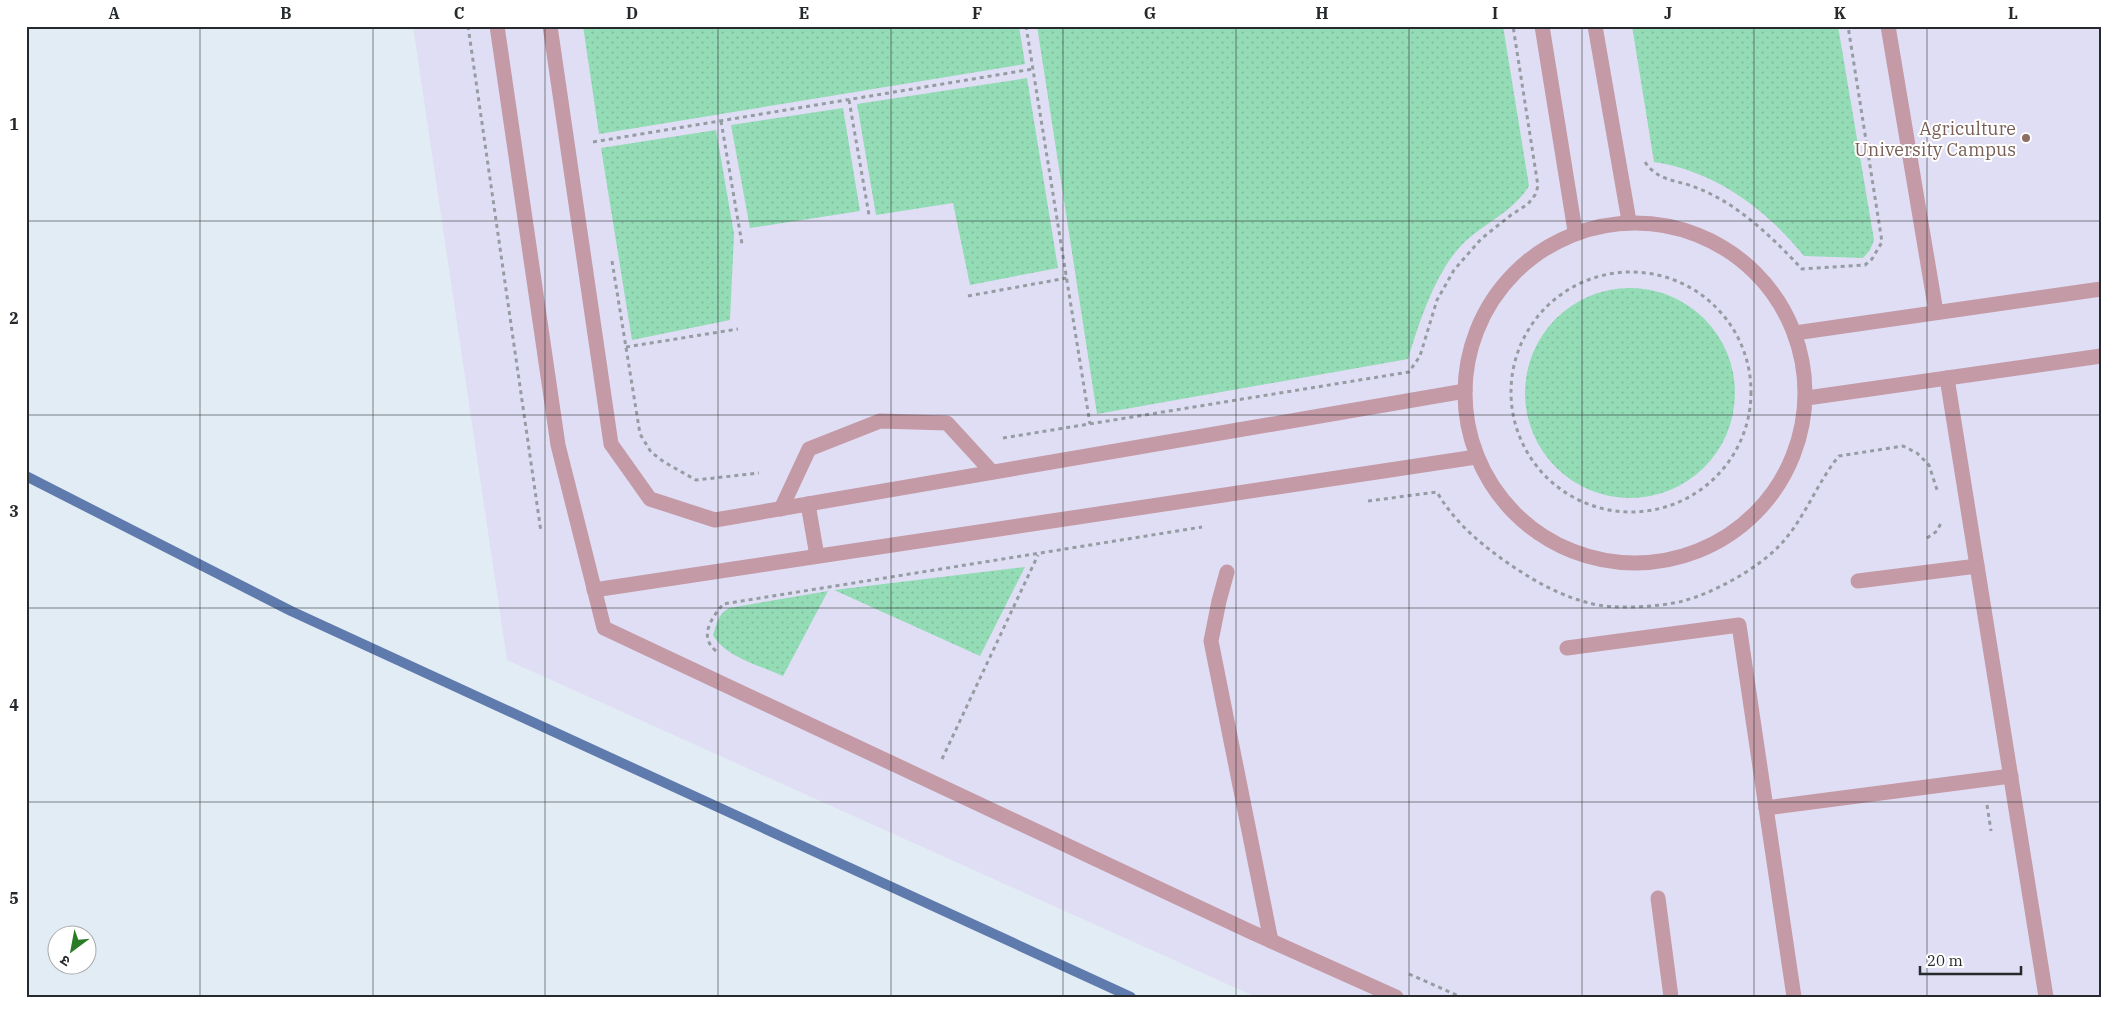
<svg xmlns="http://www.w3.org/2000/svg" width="2127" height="1023" font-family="'IBM Plex Serif','Noto Sans Devanagari',serif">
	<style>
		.education { fill: #e0def4 }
		.grass { fill: url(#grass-dots) }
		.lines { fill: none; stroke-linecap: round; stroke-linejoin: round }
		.stream { stroke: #5f7bae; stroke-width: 10 }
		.path { stroke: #959da3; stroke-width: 3; stroke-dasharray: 4 4; stroke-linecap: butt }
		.minor { stroke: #c49aa6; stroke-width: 15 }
		.grid { fill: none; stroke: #262a2d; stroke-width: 1; stroke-opacity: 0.55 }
		.education-dot { fill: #8d6e63; stroke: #fff; stroke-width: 2 }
		.labels { text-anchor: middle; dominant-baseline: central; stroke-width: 4; stroke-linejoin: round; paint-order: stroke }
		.education-label { font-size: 18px; fill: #785e54; stroke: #fff; text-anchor: end }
		.neatline { fill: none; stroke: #262a2d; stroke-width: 2 }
		.grid-label { font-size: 16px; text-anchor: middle; font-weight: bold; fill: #262a2d }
	</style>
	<defs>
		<pattern id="grass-dots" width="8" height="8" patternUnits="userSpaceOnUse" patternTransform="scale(1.25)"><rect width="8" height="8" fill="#94dcb6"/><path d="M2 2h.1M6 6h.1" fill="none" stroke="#7fbd9d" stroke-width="1.8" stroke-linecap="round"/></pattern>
	</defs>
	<rect width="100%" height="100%" fill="#e2ecf4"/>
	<!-- education -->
	<polygon class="education" points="413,26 2101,26 2101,997 1256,997 507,660"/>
	<!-- grass -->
	<g class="grass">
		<polygon points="583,26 1019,26 1025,64 599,134"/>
		<path d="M1037,26H1503L1529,186C1514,210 1489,221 1468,239C1437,266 1420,320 1408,359L1097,414Z"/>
		<path d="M1632,26H1838L1874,240L1870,250L1863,258L1804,256C1766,209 1715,171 1654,162Z"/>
		<polygon points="1027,78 1058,268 970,285 953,203 876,215 857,104"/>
		<polygon points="843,108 860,211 750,228 731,125"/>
		<polygon points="716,130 734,234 730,320 632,340 601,148"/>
		<circle cx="1630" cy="393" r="105"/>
		<polygon points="1025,567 980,656 834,590"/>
		<path d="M828,591L783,676C761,666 725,657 713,635C717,623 718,614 729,608Z"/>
	</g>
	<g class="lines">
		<!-- stream -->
		<polyline class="stream" points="26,476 291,611 1131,997"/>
		<!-- path -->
		<g class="path">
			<polyline points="468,26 541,532"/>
			<polyline points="1026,26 1090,424"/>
			<polyline points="849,100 869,215"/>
			<polyline points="721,121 742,244"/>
			<polyline points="593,142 1033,69"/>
			<path d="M1645,162C1657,180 1674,180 1692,186C1735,201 1771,236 1802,269L1865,265L1872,259L1882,242L1848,26"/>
			<polyline points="612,261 640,434 651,452 664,462 696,480 759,473"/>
			<circle cx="1631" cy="392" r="120"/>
			<polyline points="968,296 1067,278"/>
			<polyline points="626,347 738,329"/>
			<polyline points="1003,438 1409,372 1420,356 1437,300 1454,270 1481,239 1511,215 1528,204 1535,195 1538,186 1513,26"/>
			<path d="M1368,501L1437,492C1453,520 1476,540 1502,559C1529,578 1557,595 1589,603C1613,610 1660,607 1683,601C1713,593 1753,571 1775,550C1803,524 1815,485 1839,456L1903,446L1917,453L1929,465L1938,493"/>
			<polyline points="1927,538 1937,531 1942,521"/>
			<path d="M716,651C698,636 712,618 723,604L1202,527"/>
			<polyline points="942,759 1038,555"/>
			<polyline points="1987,805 1991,831"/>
			<polyline points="1409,974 1461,997"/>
		</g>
		<!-- minor -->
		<g class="minor">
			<polyline points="497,26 558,445 604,628 1249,931 1396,997"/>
			<polyline points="550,26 611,444 650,499 715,520 1465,391"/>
			<polyline points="1542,26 1575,231"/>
			<polyline points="1595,26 1629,221"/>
			<polyline points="1888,26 1936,312"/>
			<circle cx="1635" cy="393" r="170"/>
			<polyline points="1795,333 2101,289"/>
			<polyline points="1947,378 2046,997"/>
			<polyline points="1807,398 2101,356"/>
			<polyline points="808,504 817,556"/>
			<polyline points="781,509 809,449 880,421 947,423 992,472"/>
			<polyline points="1227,572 1219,601 1211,641 1271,941"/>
			<polyline points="1858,581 1977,566"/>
			<polyline points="594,590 1476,457"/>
			<polyline points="1567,648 1739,625 1794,997"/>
			<polyline points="1766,808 2011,776"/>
			<polyline points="1658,898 1671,997"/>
		</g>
	</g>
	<!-- grid -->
	<path class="grid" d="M200,26V997M373,26V997M545,26V997M718,26V997M891,26V997M1063,26V997M1236,26V997M1409,26V997M1582,26V997M1754,26V997M1927,26V997M26,221H2101M26,415H2101M26,608H2101M26,802H2101"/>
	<!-- markers -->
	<circle class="education-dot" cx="2026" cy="138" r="5"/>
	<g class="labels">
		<!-- education labels -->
		<g class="education-label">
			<text x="2016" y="128">Agriculture<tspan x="2016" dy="21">University Campus</tspan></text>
		</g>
	</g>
	<!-- border -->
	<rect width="2127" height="1023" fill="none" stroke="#ffffff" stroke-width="55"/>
	<!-- north arrow -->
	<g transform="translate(72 950) rotate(212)"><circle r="24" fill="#ffffff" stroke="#a8aaab"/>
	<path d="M0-4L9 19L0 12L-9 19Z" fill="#2b7b26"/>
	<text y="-8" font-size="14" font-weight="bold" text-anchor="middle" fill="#262a2d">उ</text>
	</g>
	<!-- scale -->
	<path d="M1920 966v8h101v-8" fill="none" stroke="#262a2d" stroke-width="2.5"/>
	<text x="1927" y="966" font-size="15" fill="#262a2d" stroke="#ffffff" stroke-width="4" paint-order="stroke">20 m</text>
	<rect x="28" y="28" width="2072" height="968" class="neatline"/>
	<g class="grid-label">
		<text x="114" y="19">A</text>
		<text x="286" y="19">B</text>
		<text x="459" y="19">C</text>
		<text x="632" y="19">D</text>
		<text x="804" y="19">E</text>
		<text x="977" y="19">F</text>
		<text x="1150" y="19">G</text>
		<text x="1322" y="19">H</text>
		<text x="1495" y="19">I</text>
		<text x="1668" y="19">J</text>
		<text x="1840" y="19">K</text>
		<text x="2013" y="19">L</text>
		<text x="14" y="130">1</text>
		<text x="14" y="324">2</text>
		<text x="14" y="517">3</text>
		<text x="14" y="711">4</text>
		<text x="14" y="904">5</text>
	</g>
</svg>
